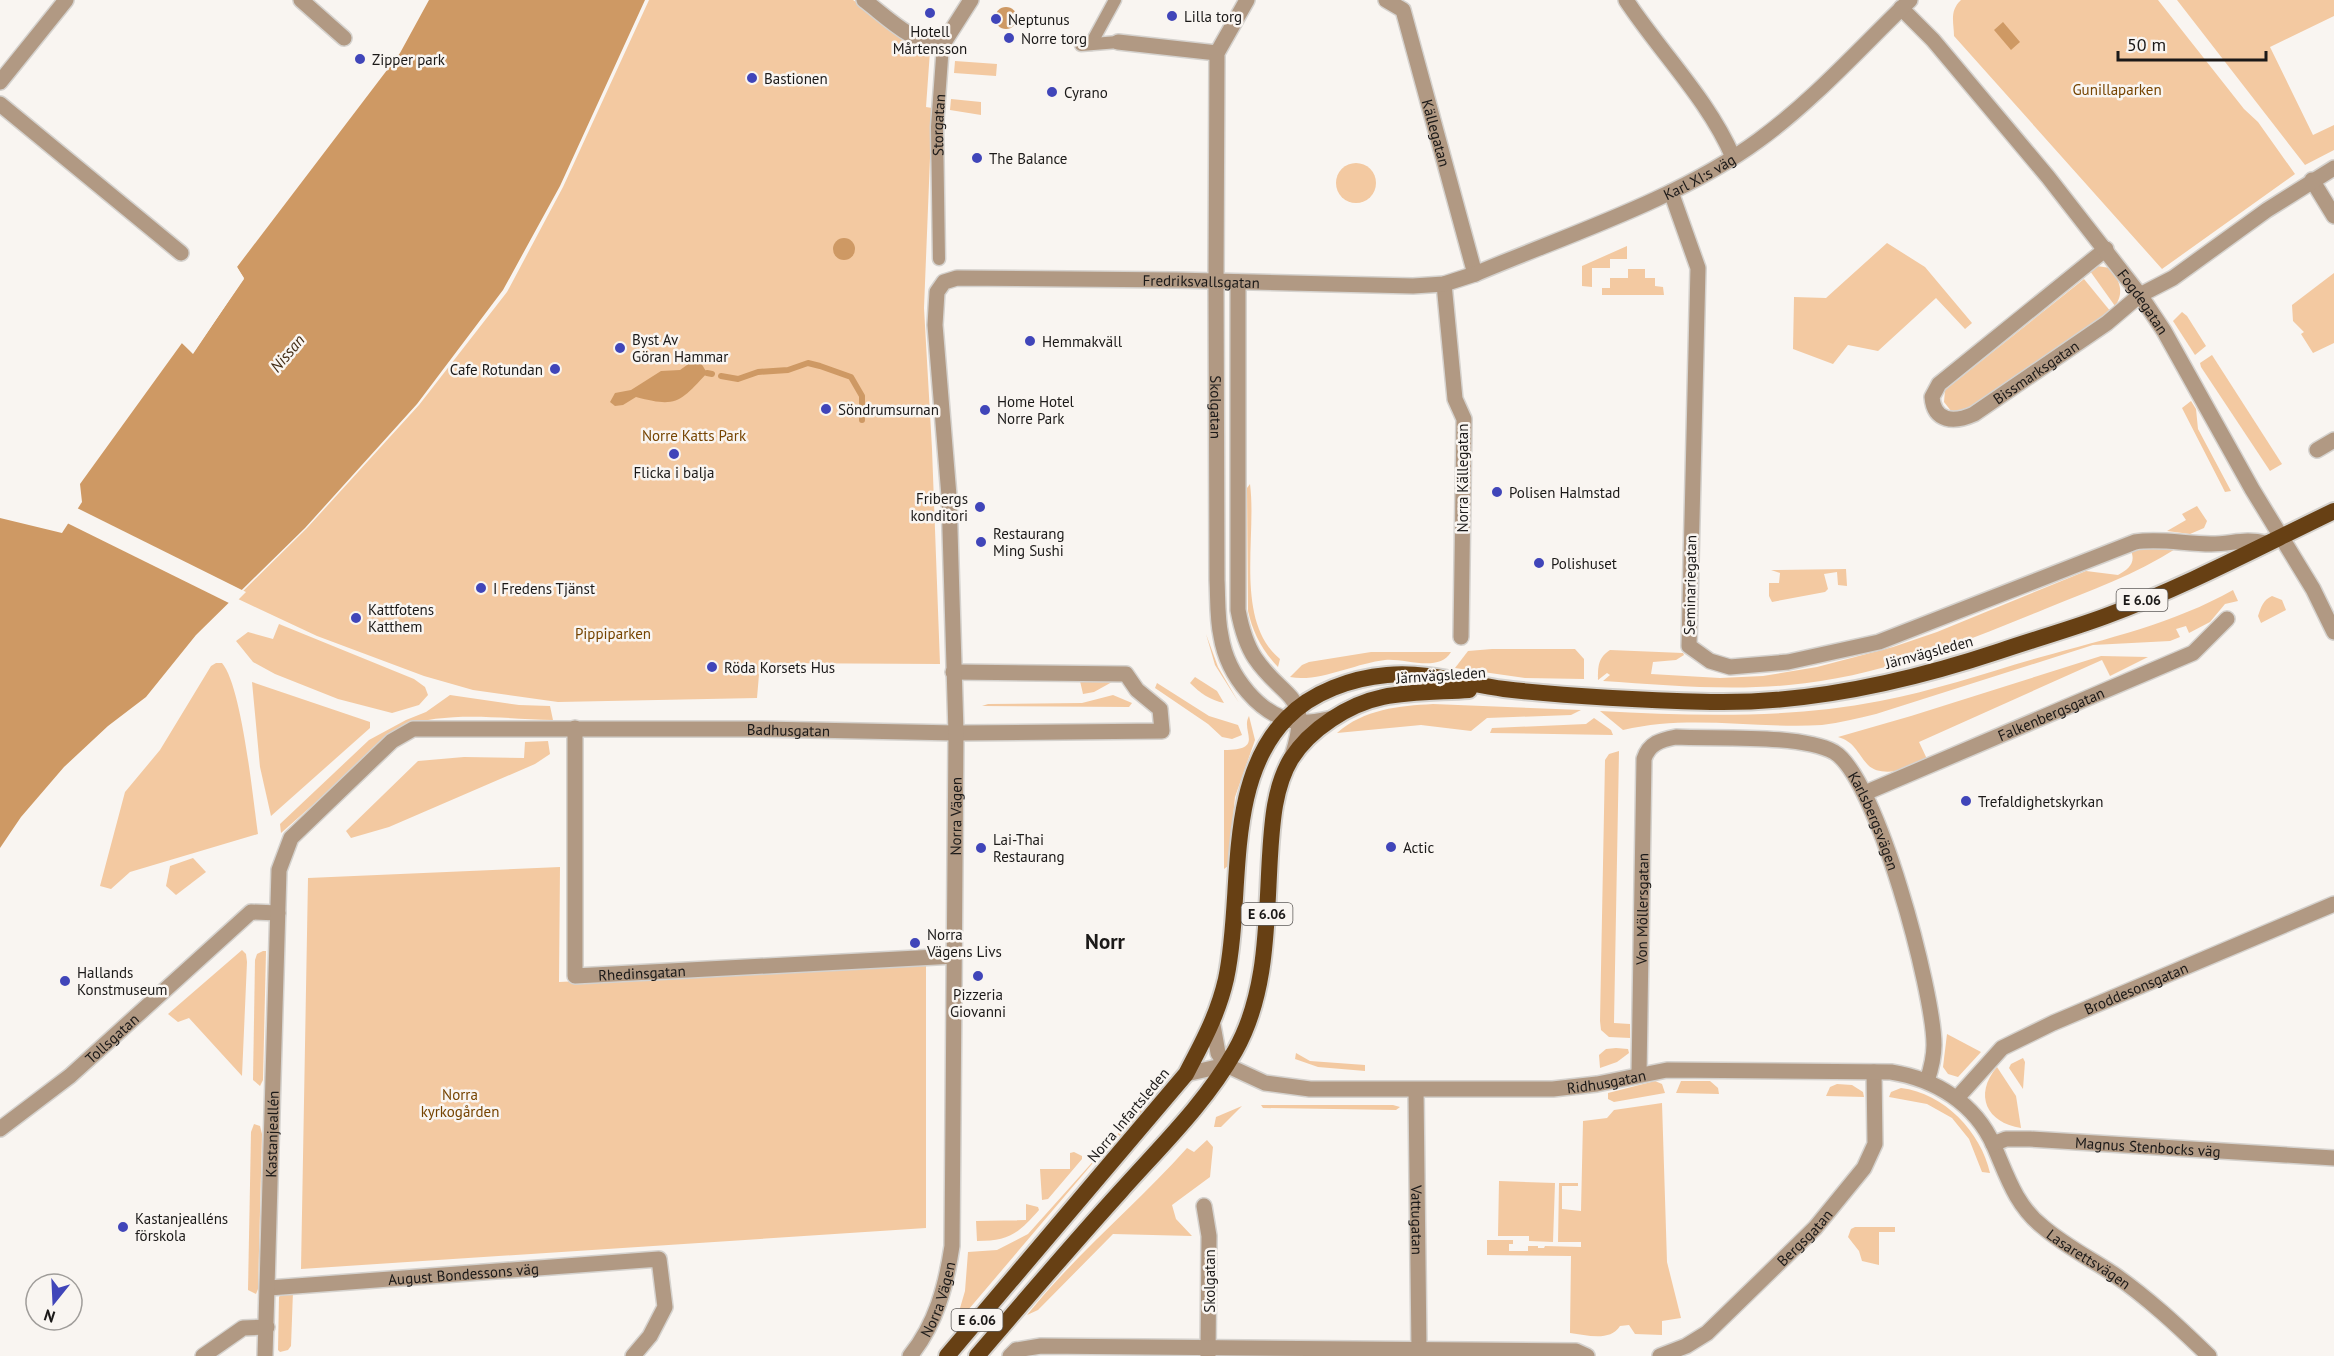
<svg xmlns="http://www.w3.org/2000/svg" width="2334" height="1356" font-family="'PT Sans',sans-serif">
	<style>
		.green { fill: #f3c9a1 }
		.water { fill: #ce9964 }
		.pier { fill: #f9f5f1 }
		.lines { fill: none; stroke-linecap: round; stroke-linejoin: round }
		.stream { stroke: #ce9964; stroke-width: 6 }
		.pedestrian-casing { stroke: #d5d2ce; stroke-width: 15 }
		.minor-casing { stroke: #d5d2ce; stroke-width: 18 }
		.tertiary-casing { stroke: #d5d2ce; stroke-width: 18 }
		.trunk-casing { stroke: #d5d2ce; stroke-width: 20 }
		.pedestrian { stroke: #b19983; stroke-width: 12 }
		.minor { stroke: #b19983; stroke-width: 15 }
		.tertiary { stroke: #b19983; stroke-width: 15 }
		.trunk { stroke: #674014; stroke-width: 16 }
		.poi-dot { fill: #4045b9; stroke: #f9f5f1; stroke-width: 2 }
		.labels { text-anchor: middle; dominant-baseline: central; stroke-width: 5; stroke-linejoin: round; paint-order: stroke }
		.shield { fill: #f9f5f1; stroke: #5e5b59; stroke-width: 1.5 }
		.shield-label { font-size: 14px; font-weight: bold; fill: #1b1918 }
		.poi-label { font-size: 15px; fill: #1b1918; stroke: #f9f5f1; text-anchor: start }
		.park-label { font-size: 15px; fill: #764400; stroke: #f9f5f1 }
		.street-label { font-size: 15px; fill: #1b1918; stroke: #f9f5f1 }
		.water-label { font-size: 16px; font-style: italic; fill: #422b14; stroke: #f9f5f1 }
		.district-label { font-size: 21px; font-weight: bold; fill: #1b1918; stroke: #f9f5f1 }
	</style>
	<rect width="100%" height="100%" fill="#f9f5f1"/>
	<!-- green -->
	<g class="green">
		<polygon points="649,0 853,0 930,51 926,107 932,108 924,308 932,449 940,664 760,663 757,698 558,702 473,690 424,676 317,636 236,598 307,528 419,405 507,292 563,187"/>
		<path d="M1961,0H2158L2244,109L2258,122L2295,174L2162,269L1954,36C1954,23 1949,11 1961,0Z"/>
		<polygon points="2177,0 2334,0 2334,16 2270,47 2313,135 2334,125 2334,150 2305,165"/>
		<polygon points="955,61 997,64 996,76 954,73"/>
		<polygon points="951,99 981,102 981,115 950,110"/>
		<circle cx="1356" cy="183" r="20"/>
		<polygon points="1887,243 1925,267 1972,323 1965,329 1936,298 1878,351 1848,345 1833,364 1793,349 1794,297 1826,298"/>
		<polygon points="1627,246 1627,259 1610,259 1610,268 1592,268 1592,287 1582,286 1582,266"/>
		<path d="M2097,266L2110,268C2119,280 2125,292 2115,306L2090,271Z"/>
		<polygon points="1628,269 1645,269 1645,278 1655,278 1655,286 1663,287 1664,295 1602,295 1602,288 1610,288 1610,278 1628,278"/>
		<polygon points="2334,273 2334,343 2313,353 2301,334 2304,332 2293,321 2292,305"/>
		<polygon points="2084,279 2111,312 1968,411 1951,411 1944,402 1945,390"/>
		<polygon points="2182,312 2187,316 2206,346 2195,355 2173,321"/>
		<polygon points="2212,355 2282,464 2270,471 2201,367 2200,363"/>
		<polygon points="2191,401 2196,409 2198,429 2231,491 2225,492 2222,486 2182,408"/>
		<path d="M1250,484C1257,537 1234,621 1280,659L1278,667C1262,650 1253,633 1248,611L1247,488Z"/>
		<polygon points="2197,506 2207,521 2204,528 2190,534 2167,531 2186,520 2182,514"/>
		<path d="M2136,547L2177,548C2135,575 2091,590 2045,609C1962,643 1879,677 1789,685C1727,691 1664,685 1603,681L1610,675L1607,673L1598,680C1598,666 1598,658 1610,650L1683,653L1684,655L1676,660L1653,662L1651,674L1720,678L1763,676L1817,667L1893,647L1937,632L2086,571L2118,575C2129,569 2137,562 2130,549Z"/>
		<polygon points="1846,569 1847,586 1838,585 1837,572 1824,574 1828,589 1825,592 1772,602 1769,596 1769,583 1779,583 1780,573 1771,570"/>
		<path d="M2233,590L2238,601L2225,604L2210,622L2189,633L2186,626L2176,629L2180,637L2170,641L2093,645L1876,714C1858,718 1840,723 1822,725C1754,729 1690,714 1623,730L1600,711C1694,716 1787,719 1880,701C1934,691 1988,672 2041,657C2106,639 2175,623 2233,590Z"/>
		<path d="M2272,596L2282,600L2286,610L2261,623L2258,616C2261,607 2263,600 2272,596Z"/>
		<polygon points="279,624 414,679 425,687 428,695 419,705 392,713 338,699 275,674 253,662 236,641 248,632 273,639"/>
		<polygon points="1206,634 1218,667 1239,703 1215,665"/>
		<polygon points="1492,649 1575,649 1584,659 1584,679 1525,678 1455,668 1468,651"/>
		<path d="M1371,652H1451C1439,673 1405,658 1385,660C1356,663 1318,683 1290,677L1302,665L1309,662Z"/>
		<path d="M2101,656L2148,657L2110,676L2102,660L1919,742L1927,759C1914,768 1882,779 1868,765C1857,753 1855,742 1838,737L1911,716Z"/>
		<path d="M216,663H222C242,686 253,800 258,834L130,872L111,889L100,886L125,792L160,750L211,666Z"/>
		<path d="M1195,677L1217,691L1224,703C1210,700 1200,693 1190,683Z"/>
		<polygon points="1080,681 1111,681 1112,682 1094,692 1083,694"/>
		<polygon points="252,682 370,722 370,728 271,816 260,767"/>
		<polygon points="1157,683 1209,716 1238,725 1242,735 1232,739 1222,737 1208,724 1155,688"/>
		<path d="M450,695L519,705L550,706L553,720C503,719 448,710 401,727L281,833L280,824L369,740L406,720L426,712Z"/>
		<polygon points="1113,695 1132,703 1129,707 982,706 988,704 1082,703"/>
		<path d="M1433,704L1581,710L1571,715L1487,718L1471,731L1421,725L1337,733C1364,709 1399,706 1433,704Z"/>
		<path d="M1249,716L1255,740L1235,797L1228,866L1224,869V750C1266,750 1240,731 1249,716Z"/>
		<polygon points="1594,718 1611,730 1613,735 1490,733 1492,728 1586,724"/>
		<polygon points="548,741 550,754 535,764 389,827 351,838 346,831 418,761 464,757 524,758 525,742"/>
		<polygon points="1619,751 1614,1023 1630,1024 1630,1038 1609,1037 1601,1030 1600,1021 1605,760 1609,754"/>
		<polygon points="193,858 206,872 176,895 166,886 170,866"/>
		<polygon points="560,867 559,982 926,965 926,1228 301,1269 308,878"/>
		<polygon points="242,950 246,954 247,962 242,1076 189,1018 178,1022 168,1014"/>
		<polygon points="263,951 266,951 263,1080 260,1086 253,1080 255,960 257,954"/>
		<polygon points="1947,1034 1981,1052 1958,1077 1948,1074 1943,1067"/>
		<polygon points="1616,1048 1628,1049 1629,1053 1617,1062 1600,1068 1599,1055 1606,1049"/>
		<polygon points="1296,1053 1310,1061 1365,1065 1365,1071 1318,1067 1295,1059"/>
		<polygon points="2023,1058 2025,1062 2023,1089 2009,1068 2011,1064"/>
		<path d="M1997,1067L2016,1096L2021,1128C1987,1123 1973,1095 1997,1067Z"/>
		<polygon points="1655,1081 1662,1084 1665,1093 1614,1102 1608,1099 1608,1093"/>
		<polygon points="1681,1081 1710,1081 1718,1088 1719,1094 1676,1093"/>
		<polygon points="1837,1084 1852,1085 1863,1092 1864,1097 1826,1096 1830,1087"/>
		<path d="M1901,1088C1944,1093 1981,1132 1990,1173L1982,1172L1969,1139L1952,1118L1927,1104L1889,1097L1891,1092Z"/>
		<path d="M1662,1103L1667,1262L1681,1318L1662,1321V1335L1635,1334L1629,1325L1620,1326C1610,1342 1587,1335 1570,1333L1571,1256L1487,1255V1240H1513V1244H1509V1251H1528V1246H1538V1248H1544L1545,1246L1581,1247V1242H1558L1559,1183H1578V1186H1562V1209L1581,1211L1583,1121L1607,1118L1614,1110Z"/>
		<polygon points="1261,1105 1393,1105 1400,1107 1396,1110 1263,1108"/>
		<polygon points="1242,1106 1221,1127 1214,1127 1216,1117"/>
		<polygon points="1140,1109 1142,1111 1138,1118 1098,1157 963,1316 958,1315 965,1291 968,1252 997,1250 1028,1234"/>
		<polygon points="254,1124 260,1126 262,1134 258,1289 256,1294 248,1290 251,1132"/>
		<path d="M1207,1140L1213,1147L1210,1177L1172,1205L1176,1219L1192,1236L1113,1234L1038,1310L1027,1315C1075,1255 1136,1205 1187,1148L1194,1152Z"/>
		<polygon points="1074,1152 1082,1156 1082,1159 1048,1199 1042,1200 1040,1169 1070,1169 1070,1153"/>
		<polygon points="1499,1181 1555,1183 1553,1242 1529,1241 1529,1236 1498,1236"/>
		<path d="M1026,1204L1038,1207L1039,1210C1018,1234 1009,1241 977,1241L976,1221L1026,1220Z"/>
		<polygon points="1855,1227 1895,1227 1895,1232 1879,1232 1879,1265 1862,1261 1859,1251 1848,1237 1851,1229"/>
		<polygon points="293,1291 291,1346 288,1350 280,1352 278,1350 279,1297 283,1292"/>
	</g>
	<!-- water -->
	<g class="water">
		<polygon points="429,0 645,0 560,186 503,290 417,404 305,528 196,635 146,697 108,726 64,767 21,817 0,848 0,518 62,533 82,502 80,484 182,343 193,353 244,279 237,267 400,53"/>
		<circle cx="1006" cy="18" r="11"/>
		<polygon points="2003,22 2020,42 2011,50 1994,30"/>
		<circle cx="844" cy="249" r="11"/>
		<path d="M694,360L701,363L707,373C680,402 677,408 636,397L623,405L615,406L610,402L615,393L631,390L661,371L680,370Z"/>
	</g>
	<!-- pier -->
	<g class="pier">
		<polygon points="237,267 244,278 193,354 182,343 184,340 192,349 241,278 235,270"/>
		<polygon points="75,507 246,592 233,605 65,522"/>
	</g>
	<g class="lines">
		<!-- stream -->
		<g class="stream">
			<polyline points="707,373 712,374"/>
			<polyline points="721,376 738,379 758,372 788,370 808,363 820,366 851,377 862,396 862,420"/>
		</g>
		<!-- pedestrian casing -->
		<g class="pedestrian-casing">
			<g id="pedestrian">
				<polyline points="1091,44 1115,0"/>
				<polyline points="1081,45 1118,42"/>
				<path id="s1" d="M939,259L937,127L943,44"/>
			</g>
		</g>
		<!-- minor casing -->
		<g class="minor-casing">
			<g id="minor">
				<polyline points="301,0 344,38"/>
				<path d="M864,0C888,18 912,44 943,44L971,0"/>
				<path id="s2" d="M1386,0L1403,10L1475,274"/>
				<path d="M1626,0C1661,53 1708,99 1733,157"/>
				<polyline points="1118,42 1217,53"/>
				<polyline points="0,82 66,0"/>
				<polyline points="0,104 181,253"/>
				<polyline points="2312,180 2334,216"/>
				<path d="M1671,192L1698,268L1689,646L1710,661L1730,667L1788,662L1879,642L2135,542C2160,538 2185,544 2211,544C2233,544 2243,538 2266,543"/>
				<path id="s3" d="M2106,249L1939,384L1932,397C1934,422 1954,423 1974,414L2107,323L2140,295L2173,278L2267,210L2334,168"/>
				<polyline points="1216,281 1217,53 1247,0"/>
				<polyline points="1444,284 1455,399 1464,419 1461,637"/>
				<polyline points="2317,450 2334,440"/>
				<path id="s4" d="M575,728V976L955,956"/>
				<path id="s5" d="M1865,793L2193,653L2227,619"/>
				<path id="s6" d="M1639,1074L1644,759C1649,743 1661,740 1676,737C1716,739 1801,734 1834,752C1877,777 1934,993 1934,1045C1934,1058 1931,1069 1927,1081"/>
				<path id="s7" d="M1416,1090L1419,1350"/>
				<path id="s8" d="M1957,1098L2002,1048L2053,1023L2334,904"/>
				<path id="s9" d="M0,1129L70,1076L251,912L278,913"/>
				<polyline points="1204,1206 1209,1236 1208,1356"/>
				<path id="s10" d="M269,1288L659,1259L665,1307L650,1336L633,1356"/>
				<polyline points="203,1356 243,1328 267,1327"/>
				<path id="s11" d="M265,1356L279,870L291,838L392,741L413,729H760L956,733L1162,731L1160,709L1137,690L1126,674L953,672"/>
				<polyline points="1010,1356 1016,1350 1041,1346 1576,1351 1587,1356"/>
				<path id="s12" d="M1660,1356L1686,1346L1707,1333L1815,1228L1864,1168L1875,1144L1874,1072"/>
			</g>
		</g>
		<!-- tertiary casing -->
		<g class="tertiary-casing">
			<g id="tertiary">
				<path id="s13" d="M1901,8L1933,40L2048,177L2140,295L2164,331L2252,489L2313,589L2334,632"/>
				<path id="s14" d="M1216,281L1217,580C1218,599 1217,618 1221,636C1227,674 1260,719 1301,722C1312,723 1323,720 1333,718"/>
				<path d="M1238,282V610C1241,626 1245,643 1255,658C1284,701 1313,692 1292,756"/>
				<path id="s15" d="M1213,1025L1218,1053L1226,1065L1265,1083L1310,1089H1553L1597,1084L1667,1070L1891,1072C1935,1079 1975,1103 1994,1146C2007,1176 2016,1206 2043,1227C2064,1245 2089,1258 2112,1273C2147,1297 2178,1326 2209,1356"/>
				<polyline points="1186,1074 1226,1065"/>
				<path id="s16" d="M1993,1144L2006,1139H2030L2334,1158"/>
				<path id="s17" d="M910,1356C936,1324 946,1286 952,1246L956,733L949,496L935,325L937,292L944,282L957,278L1176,280L1413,286L1444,284L1475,274C1567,235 1679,199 1759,140C1814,100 1861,47 1910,0"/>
			</g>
		</g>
		<!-- trunk casing -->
		<g class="trunk-casing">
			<g id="trunk">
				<path d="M947,1356L1186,1074C1203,1042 1218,1014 1226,979C1244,895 1223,783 1287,718C1312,692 1352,678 1387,675C1426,671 1466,684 1504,689C1572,697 1642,700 1711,702C1810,704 1907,682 2000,651C2035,639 2071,629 2106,616C2184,587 2259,547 2334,511"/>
				<path d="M977,1356C1024,1301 1071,1246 1120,1192C1160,1147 1205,1104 1235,1051C1268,993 1266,921 1270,856C1272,825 1274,787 1291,759C1310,729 1349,704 1383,697C1411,691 1441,692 1469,690"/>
			</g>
		</g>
		<!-- pedestrian -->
		<use href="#pedestrian" class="pedestrian"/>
		<!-- minor -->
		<use href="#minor" class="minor"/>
		<!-- tertiary -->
		<use href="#tertiary" class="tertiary"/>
		<!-- trunk -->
		<use href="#trunk" class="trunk"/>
	</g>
	<!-- markers -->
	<g class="poi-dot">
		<circle cx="930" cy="13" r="6"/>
		<circle cx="1172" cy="16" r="6"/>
		<circle cx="996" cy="19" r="6"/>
		<circle cx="1009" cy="38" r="6"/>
		<circle cx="360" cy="59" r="6"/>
		<circle cx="752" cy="78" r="6"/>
		<circle cx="1052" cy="92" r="6"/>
		<circle cx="977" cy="158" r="6"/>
		<circle cx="1030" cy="341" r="6"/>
		<circle cx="620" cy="348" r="6"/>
		<circle cx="555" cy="369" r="6"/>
		<circle cx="826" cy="409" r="6"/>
		<circle cx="985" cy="410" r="6"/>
		<circle cx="674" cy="454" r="6"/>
		<circle cx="1497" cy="492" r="6"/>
		<circle cx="980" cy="507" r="6"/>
		<circle cx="981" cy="542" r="6"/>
		<circle cx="1539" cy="563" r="6"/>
		<circle cx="481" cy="588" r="6"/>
		<circle cx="356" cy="618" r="6"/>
		<circle cx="712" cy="667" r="6"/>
		<circle cx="1966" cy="801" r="6"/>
		<circle cx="1391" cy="847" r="6"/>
		<circle cx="981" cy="848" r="6"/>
		<circle cx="915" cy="943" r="6"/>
		<circle cx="978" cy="976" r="6"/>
		<circle cx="65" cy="981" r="6"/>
		<circle cx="123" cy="1227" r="6"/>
	</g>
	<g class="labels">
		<!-- shield labels -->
		<g class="shield">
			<rect x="2116.5" y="589" width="51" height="22" rx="4.5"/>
			<rect x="1241.5" y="903" width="51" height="22" rx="4.5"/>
			<rect x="951.5" y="1309" width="51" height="22" rx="4.5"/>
		</g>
		<g class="shield-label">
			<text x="2142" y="600">E 6.06</text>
			<text x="1267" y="914">E 6.06</text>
			<text x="977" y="1320">E 6.06</text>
		</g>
		<!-- poi labels -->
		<g class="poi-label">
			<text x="1184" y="16">Lilla torg</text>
			<text x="1008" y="19">Neptunus</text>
			<text x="930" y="31" text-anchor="middle">Hotell<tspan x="930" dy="17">Mårtensson</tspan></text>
			<text x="1021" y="38">Norre torg</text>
			<text x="372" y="59">Zipper park</text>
			<text x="764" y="78">Bastionen</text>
			<text x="1064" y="92">Cyrano</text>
			<text x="989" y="158">The Balance</text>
			<text x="632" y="339">Byst Av<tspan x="632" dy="17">Göran Hammar</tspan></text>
			<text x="1042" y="341">Hemmakväll</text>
			<text x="543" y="369" text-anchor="end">Cafe Rotundan</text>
			<text x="997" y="401">Home Hotel<tspan x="997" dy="17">Norre Park</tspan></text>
			<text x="838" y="409">Söndrumsurnan</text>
			<text x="674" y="472" text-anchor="middle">Flicka i balja</text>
			<text x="1509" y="492">Polisen Halmstad</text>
			<text x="968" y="498" text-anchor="end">Fribergs<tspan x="968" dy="17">konditori</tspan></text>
			<text x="993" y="533">Restaurang<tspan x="993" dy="17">Ming Sushi</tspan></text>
			<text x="1551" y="563">Polishuset</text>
			<text x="493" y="588">I Fredens Tjänst</text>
			<text x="368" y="609">Kattfotens<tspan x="368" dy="17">Katthem</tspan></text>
			<text x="724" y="667">Röda Korsets Hus</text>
			<text x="1978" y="801">Trefaldighetskyrkan</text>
			<text x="993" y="839">Lai-Thai<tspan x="993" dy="17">Restaurang</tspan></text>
			<text x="1403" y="847">Actic</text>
			<text x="927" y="934">Norra<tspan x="927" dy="17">Vägens Livs</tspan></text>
			<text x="77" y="972">Hallands<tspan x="77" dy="17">Konstmuseum</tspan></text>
			<text x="978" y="994" text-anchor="middle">Pizzeria<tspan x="978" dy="17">Giovanni</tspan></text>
			<text x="135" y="1218">Kastanjealléns<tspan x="135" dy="17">förskola</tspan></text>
		</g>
		<!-- park labels -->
		<g class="park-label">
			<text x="2117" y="89">Gunillaparken</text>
			<text x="694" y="435">Norre Katts Park</text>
			<text x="613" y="633">Pippiparken</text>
			<text x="460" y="1094">Norra<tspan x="460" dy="17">kyrkogården</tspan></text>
		</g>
		<!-- street labels -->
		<g class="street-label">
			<text stroke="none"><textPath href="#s1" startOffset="134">Storgatan</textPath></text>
			<text stroke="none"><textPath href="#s2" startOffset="147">Källegatan</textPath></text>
			<text stroke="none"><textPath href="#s17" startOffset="1864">Karl XI:s väg</textPath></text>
			<text stroke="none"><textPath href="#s17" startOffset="1344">Fredriksvallsgatan</textPath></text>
			<text stroke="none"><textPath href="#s13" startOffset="381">Fogdegatan</textPath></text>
			<text stroke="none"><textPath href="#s3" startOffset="360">Bissmarksgatan</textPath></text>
			<text stroke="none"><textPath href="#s14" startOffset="126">Skolgatan</textPath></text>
			<text transform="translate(1462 478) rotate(-90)">Norra Källegatan</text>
			<text transform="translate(1690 585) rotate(-89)">Seminariegatan</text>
			<text transform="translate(1929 652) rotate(-15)">Järnvägsleden</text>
			<text transform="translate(1441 675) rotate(-4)">Järnvägsleden</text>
			<text stroke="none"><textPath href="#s5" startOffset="202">Falkenbergsgatan</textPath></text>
			<text stroke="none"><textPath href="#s11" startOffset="1060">Badhusgatan</textPath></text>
			<text stroke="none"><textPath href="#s17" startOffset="549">Norra Vägen</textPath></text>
			<text stroke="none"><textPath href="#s6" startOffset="597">Karlsbergsvägen</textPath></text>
			<text stroke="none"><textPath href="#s6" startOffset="165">Von Möllersgatan</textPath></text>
			<text stroke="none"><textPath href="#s4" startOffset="315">Rhedinsgatan</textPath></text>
			<text stroke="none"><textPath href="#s8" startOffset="214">Broddesonsgatan</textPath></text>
			<text stroke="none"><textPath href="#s9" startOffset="144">Tollsgatan</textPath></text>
			<text stroke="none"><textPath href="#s15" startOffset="428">Ridhusgatan</textPath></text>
			<text transform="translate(1128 1115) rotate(-50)">Norra Infartsleden</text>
			<text stroke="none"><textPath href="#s11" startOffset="222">Kastanjeallén</textPath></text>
			<text stroke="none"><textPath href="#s16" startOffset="156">Magnus Stenbocks väg</textPath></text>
			<text stroke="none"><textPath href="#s7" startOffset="130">Vattugatan</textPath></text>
			<text stroke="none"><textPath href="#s12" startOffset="189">Bergsgatan</textPath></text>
			<text stroke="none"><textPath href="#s15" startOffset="998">Lasarettsvägen</textPath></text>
			<text stroke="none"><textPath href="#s10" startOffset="195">August Bondessons väg</textPath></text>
			<text transform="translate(1209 1281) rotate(-90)">Skolgatan</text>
			<text stroke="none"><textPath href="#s17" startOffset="64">Norra Vägen</textPath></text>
		</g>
		<!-- water labels -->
		<g class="water-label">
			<text transform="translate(287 353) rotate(-50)">Nissan</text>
		</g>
		<!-- district labels -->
		<g class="district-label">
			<text x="1105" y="941">Norr</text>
		</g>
	</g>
	<!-- north arrow -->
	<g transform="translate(54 1302) rotate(198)"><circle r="28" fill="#f9f5f1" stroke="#a09d9a" stroke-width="1.5"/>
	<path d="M0-4.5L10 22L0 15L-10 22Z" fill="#4045b9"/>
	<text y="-9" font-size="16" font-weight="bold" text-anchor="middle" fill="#1b1918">N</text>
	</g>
	<!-- scale -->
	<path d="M2118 51v9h148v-9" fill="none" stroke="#1b1918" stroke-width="3"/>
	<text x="2127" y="51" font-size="18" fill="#1b1918" stroke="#f9f5f1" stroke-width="4.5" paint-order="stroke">50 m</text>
</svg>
